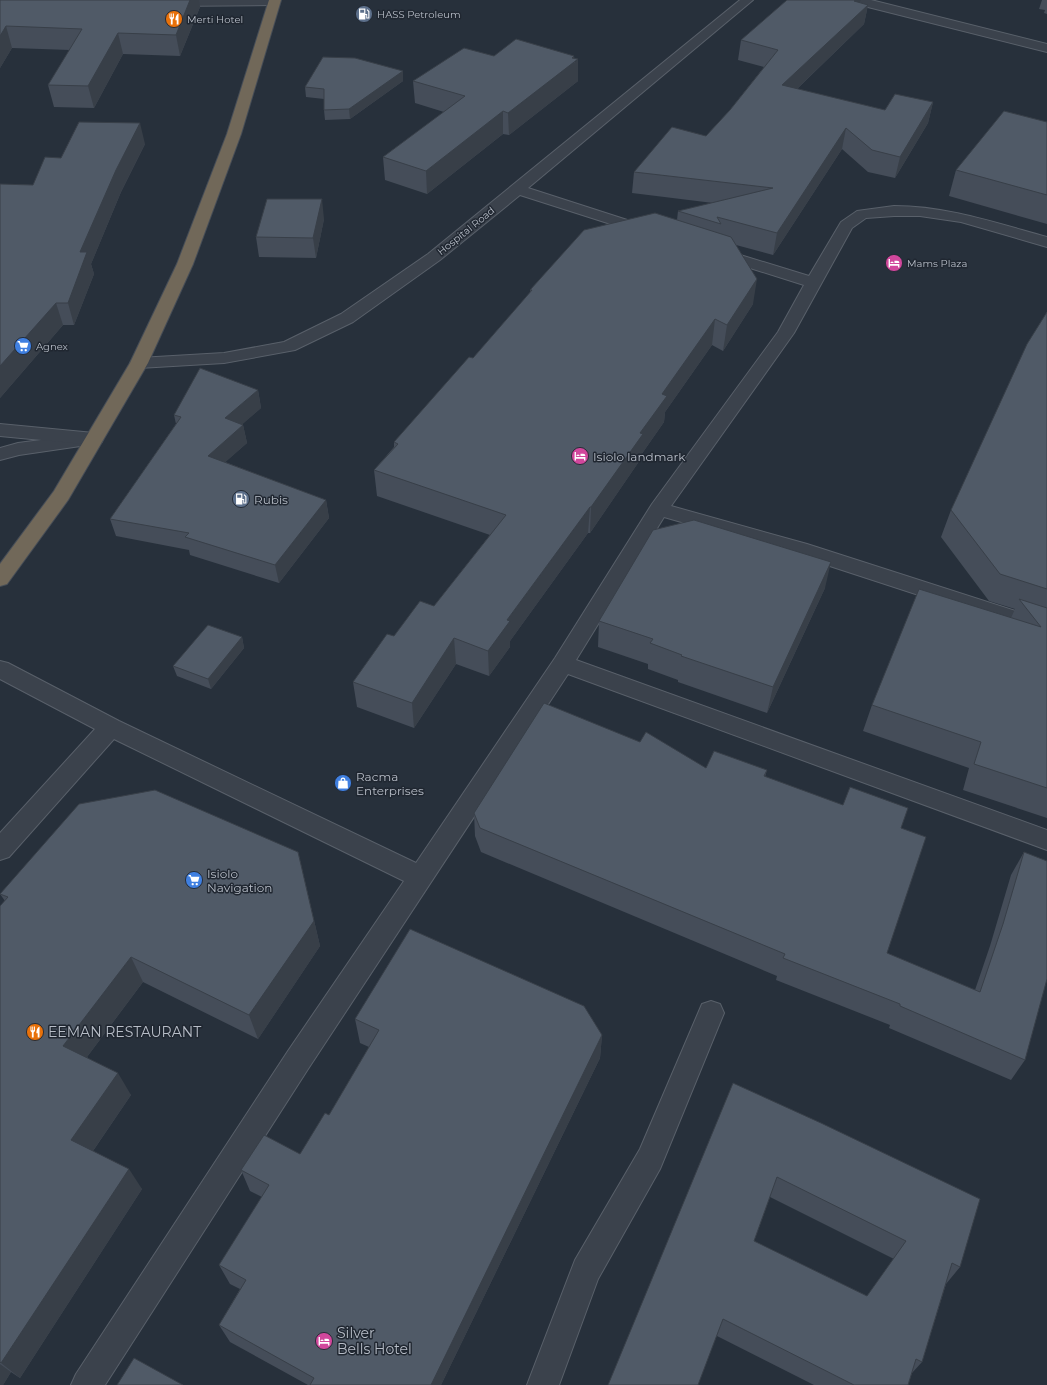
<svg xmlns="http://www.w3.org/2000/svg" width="1047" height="1385" font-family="Montserrat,sans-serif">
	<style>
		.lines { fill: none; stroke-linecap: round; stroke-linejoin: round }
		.lane-casing { stroke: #59606a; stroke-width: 2 }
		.street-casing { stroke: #59606a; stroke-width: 2 }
		.highway-casing { stroke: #464d57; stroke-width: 2 }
		.lane { fill: #3b424c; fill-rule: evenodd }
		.street { fill: #3b424c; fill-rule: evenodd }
		.highway { fill: #716859; fill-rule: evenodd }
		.wall { fill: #454d59; fill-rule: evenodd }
		.shaded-wall { fill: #383f48 }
		.building { fill: #505a67; stroke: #383f48; fill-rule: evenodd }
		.labels { text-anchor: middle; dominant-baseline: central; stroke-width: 3; stroke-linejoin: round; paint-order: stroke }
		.far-poi-label { font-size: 10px; fill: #b7bdc7; stroke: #202731; text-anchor: start }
		.far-street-label { font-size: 10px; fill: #b7bdc7; stroke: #202731 }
		.poi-label { font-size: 12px; fill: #b7bdc7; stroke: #202731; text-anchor: start }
		.near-poi-label { font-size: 14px; fill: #b7bdc7; stroke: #202731; text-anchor: start }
	</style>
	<rect width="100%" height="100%" fill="#27303b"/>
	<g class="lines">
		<!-- lane casing -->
		<g class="lane-casing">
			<polygon id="lane" points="94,433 101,435 103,439 101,443 19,455 0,460 0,448 18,443"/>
		</g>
		<!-- street casing -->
		<g class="street-casing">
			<g id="street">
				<polygon points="165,0 279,0 280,1 278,4 274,5 170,6 166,5 164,2"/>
				<polygon points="740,0 753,0 528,188 652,228 655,231 652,234 647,236 642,234 520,195 440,260 353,322 295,350 224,363 139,368 133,367 130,363 133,359 139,358 224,353 284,342 341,314 428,254"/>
				<polygon points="850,0 871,0 1047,44 1047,52 852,3"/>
				<path d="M894,206C947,206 996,223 1047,237V247L961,222L920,216H894L866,218L852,228L794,333L671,506L807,544L1047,621V637L793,554L664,517L576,660L1047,830V850L568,674L308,1069L105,1385H71L76,1374L288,1051L404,881L114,739L9,857L0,860V833L95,729L0,679V661L8,663L119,721L416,863L555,658L652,504L778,332L804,285L712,256L710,253L712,250L718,248L724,250L809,276L841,222L857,211Z"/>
				<polygon points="0,424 94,433 101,435 103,439 101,443 94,445 0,436"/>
				<polygon points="711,1001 720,1004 724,1013 660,1169 598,1279 559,1385 527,1385 575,1260 640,1149 702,1004"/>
			</g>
		</g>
		<!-- highway casing -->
		<g class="highway-casing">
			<polygon id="highway" points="269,0 281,0 241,134 193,264 148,363 68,500 7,584 0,586 0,564 54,491 130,363 177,264 227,134"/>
		</g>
		<!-- lane -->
		<use href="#lane" class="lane"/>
		<!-- street -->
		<use href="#street" class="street"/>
		<!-- highway -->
		<use href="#highway" class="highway"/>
	</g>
	<!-- wall -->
	<g class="wall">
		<polygon points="0,0 200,7 180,56 123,54 94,108 54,107 48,85 70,50 12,48 0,68"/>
		<polygon points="787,0 861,0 861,3 868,5 864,24 797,89 885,110 933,102 928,123 895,178 868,172 842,149 773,255 736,245 753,304 723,351 712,345 665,412 664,422 641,455 640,460 590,533 588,533 510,641 510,647 489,676 456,664 414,728 357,707 353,682 394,636 434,606 490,535 377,496 374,470 394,447 394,442 473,358 530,293 530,290 677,220 678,211 713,203 632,193 634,172 706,136 730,110 764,67 738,60 741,40"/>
		<polygon points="1042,0 1047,0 1047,14 1044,13 1045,10 1039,9"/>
		<polygon points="494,56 574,56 578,81 509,135 503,134 427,194 385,180 383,157 444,112 415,103 413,81"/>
		<polygon points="403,71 403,81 350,119 325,120 324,110 324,99 306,97 305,87"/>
		<polygon points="1047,122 1047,224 949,196 956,170"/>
		<polygon points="145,144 121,192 91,264 94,274 74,325 63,325 0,398 0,184 33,185 61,158"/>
		<polygon points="324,219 316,258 259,257 256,237"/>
		<polygon points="1047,312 1047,818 963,790 969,768 863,731 872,705 1011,618 1015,609 989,601 941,537 951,510"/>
		<polygon points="258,390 261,408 242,424 243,425 247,443 225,462 326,500 329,518 279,583 190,555 189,550 116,536 110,519 176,424 174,415"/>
		<polygon points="825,588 767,713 678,682 678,680 648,669 648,664 598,647 599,621"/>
		<polygon points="242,637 244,648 211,689 177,676 173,666"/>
		<polygon points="706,768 767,770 765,777 901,828 887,953 975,990 990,946 1011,875 1024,852 1025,1060 1011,1080 889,1028 890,1025 776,980 777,976 481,852 475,836 474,813"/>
		<polygon points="298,852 320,946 258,1039 143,982 87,1057 131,1095 93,1151 142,1189 20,1378 11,1372 3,1385 0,1385 0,906 5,901 0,894"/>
		<polygon points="355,1019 602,1035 600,1058 441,1385 308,1385 230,1342 219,1325 240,1289 230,1284 219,1265 262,1197 250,1191 241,1170 300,1154 329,1115 369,1047 360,1043"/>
		<path d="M733,1083L960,1267L946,1284L922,1362L912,1373L908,1385H814L717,1336ZM770,1197L894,1259L867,1296L754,1241Z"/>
	</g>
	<!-- shaded-wall -->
	<g class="shaded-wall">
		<polygon points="190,0 199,0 200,7 180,56 176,35"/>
		<polygon points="856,0 861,0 859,13 854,1"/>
		<polygon points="868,5 864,24 779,106 782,85"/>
		<polygon points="6,26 12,48 0,68 0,36"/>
		<polygon points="118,33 123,54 94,108 88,86"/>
		<polygon points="574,56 574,63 578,59 578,81 509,135 508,113"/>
		<polygon points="403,71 403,81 350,119 349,109"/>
		<polygon points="933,102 928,123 895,178 900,157"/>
		<polygon points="503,111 503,134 427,194 426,171"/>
		<polygon points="140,123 145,144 121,192 91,264 94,274 74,325 68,303 80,252 116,170"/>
		<polygon points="846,128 842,149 773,255 777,233"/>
		<polygon points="322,199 324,219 316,258 313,238"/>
		<polygon points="757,279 753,304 723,351 727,325"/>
		<polygon points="56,303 63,325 0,398 0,366"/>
		<polygon points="715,319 712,345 665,412 664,422 641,455 640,460 590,533 591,507 640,433 662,394"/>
		<polygon points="258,390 261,408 229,436 225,418"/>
		<polygon points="243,425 247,443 212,474 208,456"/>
		<polygon points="326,500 329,518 279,583 275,565"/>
		<polygon points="590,507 588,533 510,641 510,647 489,676 488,651 507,620"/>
		<polygon points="831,562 825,588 767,713 773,687"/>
		<polygon points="242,637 244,648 211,689 208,679"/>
		<polygon points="454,638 456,664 414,728 412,703"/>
		<polygon points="298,852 320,946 258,1039 249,1015"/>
		<polygon points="131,957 143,982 78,1069 63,1046"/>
		<polygon points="602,1035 600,1058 441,1385 431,1385"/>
		<polygon points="118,1073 131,1095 86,1161 71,1140"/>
		<polygon points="129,1169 142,1189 20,1378 1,1363"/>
		<polygon points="0,1364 11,1372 3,1385 0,1385"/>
	</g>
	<!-- building -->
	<g class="building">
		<polygon points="0,0 190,0 176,35 118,33 88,86 48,85 82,29 6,26 0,36"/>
		<polygon points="787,0 856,0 854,1 868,5 782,85 885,110 895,94 933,102 900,157 872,150 846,128 777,233 717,217 721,224 678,211 773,188 634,172 672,127 706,136 730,110 778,50 741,40"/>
		<polygon points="516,39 574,56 572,58 578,59 508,113 503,111 426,171 383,157 465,96 413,81 464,48 494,56"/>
		<polygon points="323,57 355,58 403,71 349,109 324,110 324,89 305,87"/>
		<polygon points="1004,111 1047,122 1047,195 956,170"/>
		<polygon points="79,122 140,123 116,170 80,252 87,252 68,303 56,303 0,366 0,184 33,185 45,157 61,158"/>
		<polygon points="267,199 322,199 313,238 256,237"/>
		<polygon points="655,213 731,237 757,279 727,325 715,319 662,394 667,396 640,433 643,434 591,507 590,507 507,620 510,621 488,651 454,638 412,703 353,682 387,634 394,636 420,601 434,606 506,515 374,470 398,444 394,442 469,357 473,358 532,290 530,290 584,230"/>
		<polygon points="1047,312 1047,589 1000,574 951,510 1027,344"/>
		<polygon points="200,368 258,390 225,418 243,425 208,456 326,500 275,565 185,537 189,533 110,519 181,417 174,415"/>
		<polygon points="694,520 831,562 773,687 681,656 682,655 650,643 653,639 599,621 653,530"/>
		<polygon points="919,589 1041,627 1019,599 1047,608 1047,788 974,764 981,742 872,705"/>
		<polygon points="208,625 242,637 208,679 173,666"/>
		<polygon points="544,703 640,742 646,732 706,768 714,751 767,770 764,776 843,805 850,787 908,808 901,828 926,837 887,953 980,992 1003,924 1024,852 1047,861 1047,979 1025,1060 900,1006 900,1004 783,958 785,954 480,828 474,813"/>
		<polygon points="155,790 298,852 314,921 249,1015 131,957 63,1046 118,1073 71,1140 129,1169 1,1363 0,1362 0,906 8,897 0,894 79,804"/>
		<polygon points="410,929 584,1006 602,1035 431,1385 310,1385 314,1378 219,1325 246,1280 219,1265 269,1185 241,1170 264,1135 300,1154 325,1113 329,1115 379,1030 355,1019"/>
		<path d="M733,1083L821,1123L980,1199L960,1267L952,1263L922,1362L916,1359L908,1385H854L723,1319L698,1385H608ZM777,1177L906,1241L867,1296L754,1241Z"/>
		<polygon points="134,1358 183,1385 117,1385"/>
	</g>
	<!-- icons -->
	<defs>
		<g id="fuel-disc" transform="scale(0.9)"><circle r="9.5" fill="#5c6f8a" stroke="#202731"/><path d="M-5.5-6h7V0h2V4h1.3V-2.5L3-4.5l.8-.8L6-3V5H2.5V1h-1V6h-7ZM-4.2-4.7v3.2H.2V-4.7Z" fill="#fff"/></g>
		<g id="restaurant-disc" transform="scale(0.9)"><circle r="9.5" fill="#e8710a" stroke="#202731"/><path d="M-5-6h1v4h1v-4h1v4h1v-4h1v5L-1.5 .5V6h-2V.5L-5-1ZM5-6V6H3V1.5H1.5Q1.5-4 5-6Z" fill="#fff"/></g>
		<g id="hotel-disc" transform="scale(0.9)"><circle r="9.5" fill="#d1479c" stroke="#202731"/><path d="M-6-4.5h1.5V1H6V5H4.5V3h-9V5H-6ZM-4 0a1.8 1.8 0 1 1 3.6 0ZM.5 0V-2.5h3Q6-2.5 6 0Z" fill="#fff"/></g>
		<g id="supermarket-disc" transform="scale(0.9)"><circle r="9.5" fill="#3f7fe0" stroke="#202731"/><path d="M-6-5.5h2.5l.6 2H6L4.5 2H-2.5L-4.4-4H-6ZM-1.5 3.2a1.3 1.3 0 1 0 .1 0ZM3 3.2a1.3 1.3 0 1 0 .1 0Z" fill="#fff"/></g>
		<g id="shop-disc" transform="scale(0.9)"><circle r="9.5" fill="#3f7fe0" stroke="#202731"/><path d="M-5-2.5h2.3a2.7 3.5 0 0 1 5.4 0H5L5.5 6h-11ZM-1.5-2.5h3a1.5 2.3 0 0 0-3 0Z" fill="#fff"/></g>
	</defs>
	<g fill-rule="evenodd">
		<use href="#fuel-disc" x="364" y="14"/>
		<use href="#restaurant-disc" x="174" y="19"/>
		<use href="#hotel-disc" x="894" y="263"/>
		<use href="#supermarket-disc" x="23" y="346"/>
		<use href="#hotel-disc" x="580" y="456"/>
		<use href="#fuel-disc" x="241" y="499"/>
		<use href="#shop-disc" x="343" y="783"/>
		<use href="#supermarket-disc" x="194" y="880"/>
		<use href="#restaurant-disc" x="35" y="1032"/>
		<use href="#hotel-disc" x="324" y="1341"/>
	</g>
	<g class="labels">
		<!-- far-poi labels -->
		<g class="far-poi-label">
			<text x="377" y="14">HASS Petroleum</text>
			<text x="187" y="19">Merti Hotel</text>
			<text x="907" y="263">Mams Plaza</text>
			<text x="36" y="346">Agnex</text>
		</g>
		<!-- far-street labels -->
		<g class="far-street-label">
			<text transform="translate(466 231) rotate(-39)">Hospital Road</text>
		</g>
		<!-- poi labels -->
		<g class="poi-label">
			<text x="593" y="456">Isiolo landmark</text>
			<text x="254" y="499">Rubis</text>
			<text x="356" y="776">Racma<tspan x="356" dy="14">Enterprises</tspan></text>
			<text x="207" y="873">Isiolo<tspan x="207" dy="14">Navigation</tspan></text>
		</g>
		<!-- near-poi labels -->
		<g class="near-poi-label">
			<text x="48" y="1032">EEMAN RESTAURANT</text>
			<text x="337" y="1333">Silver<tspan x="337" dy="16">Bells Hotel</tspan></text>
		</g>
	</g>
</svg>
